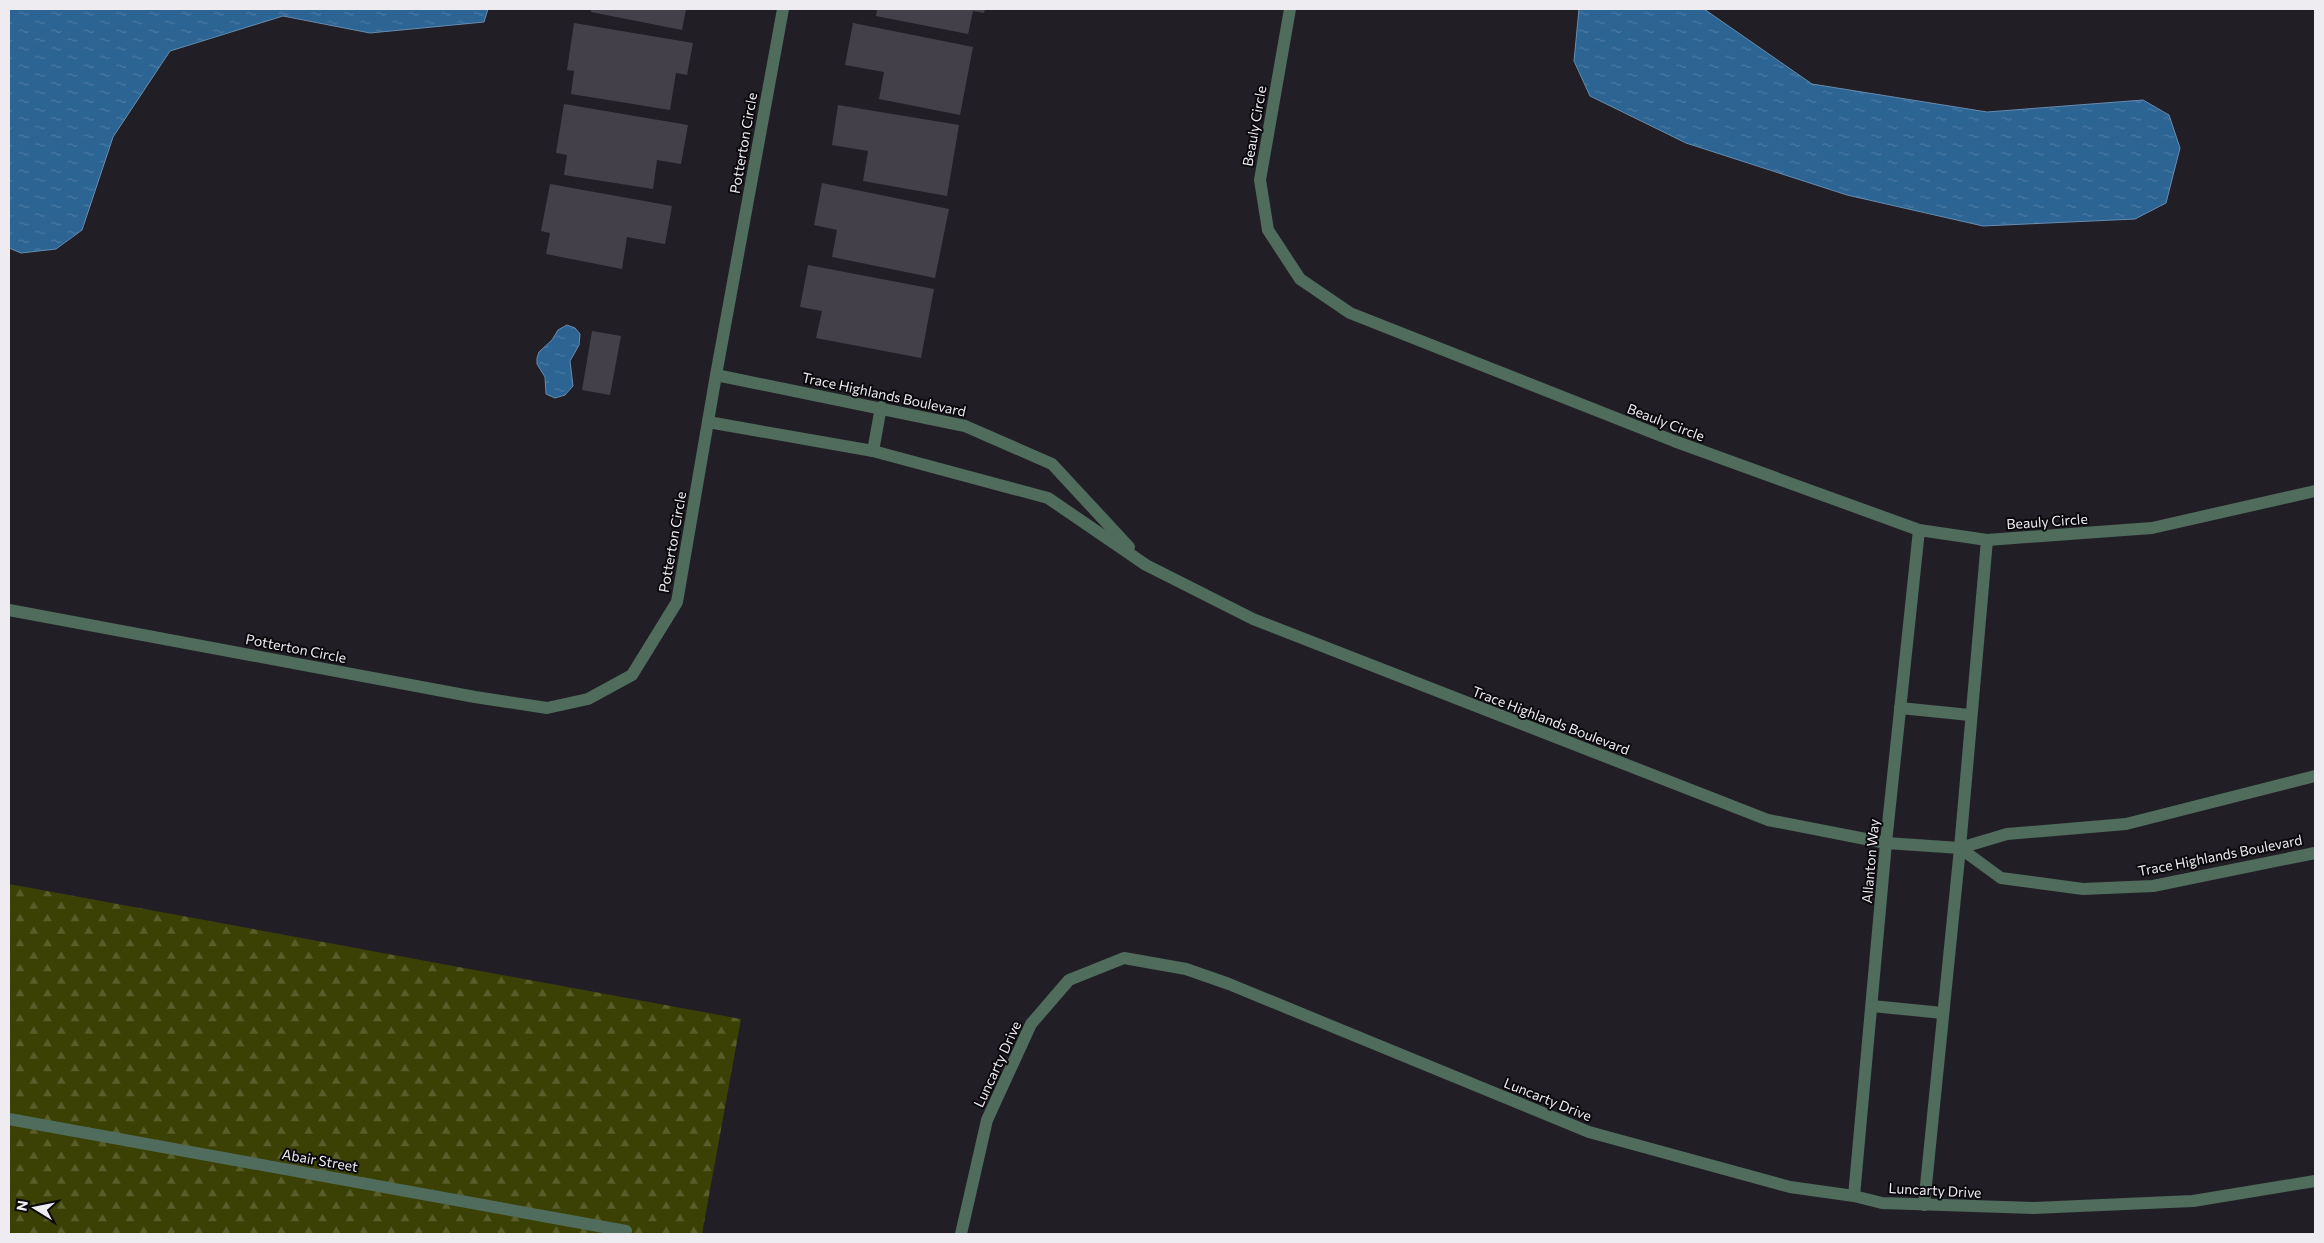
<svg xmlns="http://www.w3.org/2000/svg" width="2324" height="1243" font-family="Commissioner,sans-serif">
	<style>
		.forest { fill: url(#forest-firs) }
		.water { fill: url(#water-ripples); stroke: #668caf }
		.building { fill: #444049 }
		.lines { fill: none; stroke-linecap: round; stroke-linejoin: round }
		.minor { stroke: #4f6c5c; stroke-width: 12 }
		.labels { text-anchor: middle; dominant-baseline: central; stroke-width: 4; stroke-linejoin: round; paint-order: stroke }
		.street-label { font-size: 14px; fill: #eeebf1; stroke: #0a090c }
	</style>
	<defs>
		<pattern id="forest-firs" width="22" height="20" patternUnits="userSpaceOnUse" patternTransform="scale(1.25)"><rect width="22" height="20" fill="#3b4105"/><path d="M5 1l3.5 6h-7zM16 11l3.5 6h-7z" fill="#585d2a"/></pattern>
		<pattern id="water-ripples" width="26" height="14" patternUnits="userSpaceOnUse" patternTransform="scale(1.25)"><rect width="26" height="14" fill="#2c6493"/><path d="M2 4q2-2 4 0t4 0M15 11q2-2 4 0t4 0" fill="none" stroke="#4b7aa3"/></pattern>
	</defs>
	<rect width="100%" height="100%" fill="#221e26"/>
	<!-- forest -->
	<polygon class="forest" points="9,884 741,1019 702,1234 9,1234"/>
	<!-- water -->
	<g class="water">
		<polygon points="9,9 488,9 484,22 370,33 283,16 170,51 113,137 82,230 56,249 21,253 9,248"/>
		<polygon points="1579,9 1704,9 1812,84 1987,112 2143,100 2169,115 2180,148 2166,203 2135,219 1983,226 1847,195 1686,143 1590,96 1574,61"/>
		<polygon points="567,325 575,328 580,334 579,345 570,361 573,386 565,395 555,398 546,394 545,377 537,364 537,358 539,352 552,340 558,330"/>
	</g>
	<!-- building -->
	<g class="building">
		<polygon points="591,9 686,9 682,30 591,12"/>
		<polygon points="877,9 985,9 984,13 973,11 968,34 876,16"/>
		<polygon points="574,23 693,43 687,75 676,73 670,110 571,94 574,71 567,70"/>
		<polygon points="853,23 973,47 960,115 879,99 884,72 845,65"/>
		<polygon points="564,104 688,125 681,164 657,160 653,189 564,175 567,155 556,153"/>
		<polygon points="838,105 959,125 947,196 863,181 868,151 832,145"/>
		<polygon points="822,183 949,209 935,278 832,257 837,230 814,225"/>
		<polygon points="550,184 672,206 665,244 627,237 622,269 546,254 550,233 541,231"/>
		<polygon points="808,265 934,289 921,358 816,338 822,311 800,307"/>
		<polygon points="592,331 621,336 610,395 582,390"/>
	</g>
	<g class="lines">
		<!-- minor -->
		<g class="minor">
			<polyline points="1290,9 1260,180 1268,230 1300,279 1350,313 1674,441 1919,530 1987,540 2152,528 2315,491"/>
			<polyline points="716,375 965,426 1052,464 1129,547"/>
			<polyline points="708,422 873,451 1048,498 1146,565 1253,619 1768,820 1886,843 1960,848 2007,834 2126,824 2315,776"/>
			<polyline points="873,451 881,407"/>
			<polyline points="9,610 475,697 547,708 588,699 632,675 677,602 716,375 783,9"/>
			<polyline points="1900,708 1970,715"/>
			<polyline points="1960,848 2001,878 2083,889 2153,886 2315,853"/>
			<polyline points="1872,1006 1943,1013"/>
			<polyline points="9,1119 626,1231"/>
			<polyline points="1854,1196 1886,843 1919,530"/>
			<polyline points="1924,1205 1960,848 1987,540"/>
			<polyline points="961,1234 987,1120 1031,1024 1069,980 1124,958 1186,969 1229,984 1589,1132 1790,1187 1854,1196 1882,1203 2034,1208 2193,1201 2315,1181"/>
		</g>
	</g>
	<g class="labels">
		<!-- street labels -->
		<g class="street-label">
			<text transform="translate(1254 126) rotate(-80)">Beauly Circle</text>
			<text transform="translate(743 143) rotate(-80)">Potterton Circle</text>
			<text transform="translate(884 394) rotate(12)">Trace Highlands Boulevard</text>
			<text transform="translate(1666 422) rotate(21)">Beauly Circle</text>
			<text transform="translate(2047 521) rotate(-4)">Beauly Circle</text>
			<text transform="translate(672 542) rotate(-80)">Potterton Circle</text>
			<text transform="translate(296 648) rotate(11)">Potterton Circle</text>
			<text transform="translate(1551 720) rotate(21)">Trace Highlands Boulevard</text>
			<text transform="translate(2220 855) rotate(-11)">Trace Highlands Boulevard</text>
			<text transform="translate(1870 861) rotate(-85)">Allanton Way</text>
			<text transform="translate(997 1064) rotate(-65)">Luncarty Drive</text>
			<text transform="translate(1548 1099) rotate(22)">Luncarty Drive</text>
			<text transform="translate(320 1160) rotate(10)">Abair Street</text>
			<text transform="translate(1935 1190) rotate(3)">Luncarty Drive</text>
		</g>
	</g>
	<!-- border -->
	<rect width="2324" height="1243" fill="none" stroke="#eeebf1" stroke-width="20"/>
	<!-- north arrow -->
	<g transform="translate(35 1208) rotate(280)" stroke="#0a090c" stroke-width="4" paint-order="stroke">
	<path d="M0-4L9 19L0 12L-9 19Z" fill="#eeebf1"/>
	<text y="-8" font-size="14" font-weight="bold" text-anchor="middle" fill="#eeebf1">N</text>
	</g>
</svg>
